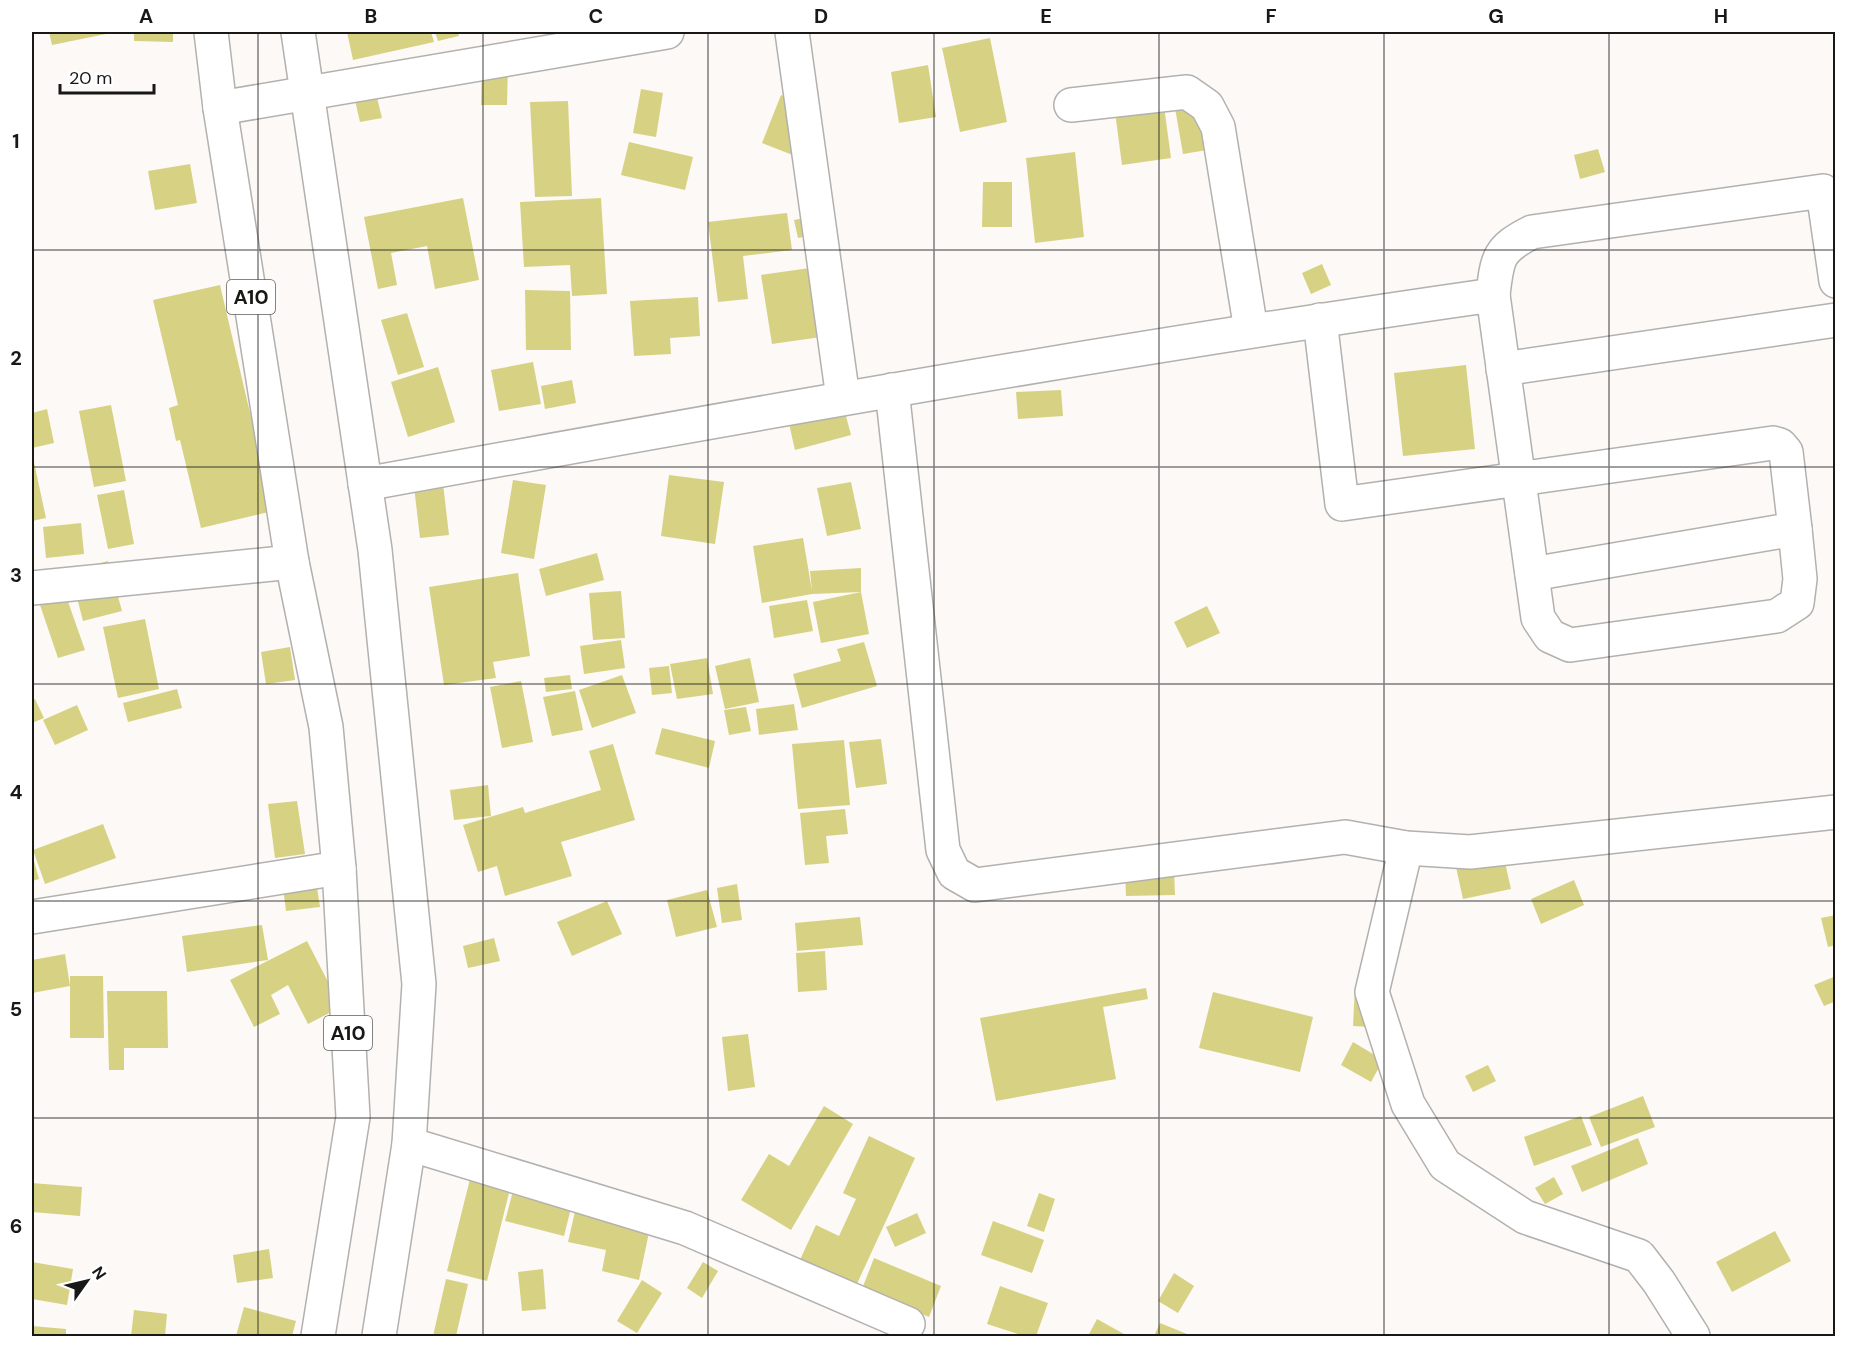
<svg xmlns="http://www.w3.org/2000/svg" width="1867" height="1368" font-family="'DM Sans',sans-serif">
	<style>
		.building { fill: #d7d283 }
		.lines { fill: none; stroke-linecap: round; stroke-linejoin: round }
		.minor-casing { stroke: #b3b1ae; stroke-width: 36 }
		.highway-casing { stroke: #b3b1ae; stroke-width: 36 }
		.minor { stroke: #fff; stroke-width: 33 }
		.highway { stroke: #fff; stroke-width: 33 }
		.grid { fill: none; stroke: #181817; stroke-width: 1.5; stroke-opacity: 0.55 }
		.labels { text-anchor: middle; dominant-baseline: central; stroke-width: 4.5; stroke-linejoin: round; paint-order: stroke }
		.shield { fill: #fff; stroke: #5d5d5d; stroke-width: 1.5 }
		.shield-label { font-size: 20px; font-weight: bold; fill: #181817 }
		.neatline { fill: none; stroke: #181817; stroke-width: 2 }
		.grid-label { font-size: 20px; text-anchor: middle; font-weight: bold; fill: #181817 }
	</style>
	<rect width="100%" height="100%" fill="#fcf9f6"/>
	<!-- building -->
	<g class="building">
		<polygon points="49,32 105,32 106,34 52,45"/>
		<polygon points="134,32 173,32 173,42 134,41"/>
		<polygon points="347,32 431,32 434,42 353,60"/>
		<polygon points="435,32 458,32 459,36 438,41"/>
		<polygon points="990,38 1007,122 960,132 942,48"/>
		<polygon points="482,63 508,63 507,105 481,105"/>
		<polygon points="928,65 936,117 899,123 891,72"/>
		<polygon points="372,78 382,118 360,122 351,83"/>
		<polygon points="641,89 663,93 656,137 633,133"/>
		<polygon points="781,95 814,108 795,156 762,143"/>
		<polygon points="568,101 572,196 535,197 530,102"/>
		<polygon points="1205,103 1213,149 1183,154 1175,108"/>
		<polygon points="1164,106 1171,158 1122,165 1115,112"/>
		<polygon points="629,142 693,157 685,190 621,175"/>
		<polygon points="1598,149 1605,172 1580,179 1574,155"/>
		<polygon points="1075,152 1084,237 1035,243 1026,158"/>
		<polygon points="190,164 197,203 155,210 148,171"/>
		<polygon points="983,182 1012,182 1012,227 982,227"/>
		<polygon points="463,198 479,280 435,289 427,246 391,253 397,285 378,289 364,217"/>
		<polygon points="601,198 607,294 572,296 570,265 524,267 520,202"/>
		<polygon points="787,213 792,250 743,256 748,299 718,302 708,222"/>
		<polygon points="818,215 821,233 798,238 794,220"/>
		<polygon points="1322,264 1331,285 1311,294 1302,273"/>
		<polygon points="824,266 835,335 772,344 761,275"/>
		<polygon points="220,285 273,511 201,528 180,440 176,441 169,408 178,405 153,300"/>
		<polygon points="525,290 570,291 571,350 526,350"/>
		<polygon points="698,297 700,336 670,338 671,354 634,356 630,301"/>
		<polygon points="407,313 424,367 398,375 381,320"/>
		<polygon points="533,362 541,404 499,411 491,370"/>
		<polygon points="1466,365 1475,449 1403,456 1394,373"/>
		<polygon points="438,367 455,422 408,437 391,382"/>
		<polygon points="572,380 576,403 545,409 541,386"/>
		<polygon points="1061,390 1063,416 1018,419 1016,392"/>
		<polygon points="842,401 851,435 795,450 787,415"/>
		<polygon points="111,405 126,481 94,487 79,411"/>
		<polygon points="47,409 54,443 32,448 32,413"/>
		<polygon points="32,453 46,518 32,521"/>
		<polygon points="442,475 449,535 420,538 413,478"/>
		<polygon points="669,475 724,482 715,544 661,536"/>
		<polygon points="513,480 546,485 534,559 501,553"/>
		<polygon points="851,482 861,529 827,536 817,488"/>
		<polygon points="124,490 134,544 108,549 97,495"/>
		<polygon points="81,523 84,554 46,558 43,527"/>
		<polygon points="803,538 812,591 810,571 861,568 861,592 869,634 821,643 813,602 861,592 812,594 762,603 753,546"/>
		<polygon points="597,553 604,580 546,596 539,569"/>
		<polygon points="108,561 122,611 83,621 70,571"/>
		<polygon points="518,573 530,656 493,662 496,678 444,685 429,587"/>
		<polygon points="621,591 625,638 593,640 589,593"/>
		<polygon points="66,596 85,650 58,658 40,605"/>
		<polygon points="807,600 813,631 774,638 769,606"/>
		<polygon points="1207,606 1220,633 1187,648 1174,622"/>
		<polygon points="145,619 159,689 118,698 103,627"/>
		<polygon points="621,640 625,668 584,674 580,646"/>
		<polygon points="864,642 877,686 802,708 793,674 841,661 837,649"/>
		<polygon points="290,647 295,680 266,684 261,652"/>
		<polygon points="707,658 713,694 677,699 670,664"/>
		<polygon points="750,658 759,702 725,709 715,666"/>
		<polygon points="669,666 672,693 652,695 649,668"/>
		<polygon points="570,675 572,689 546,692 544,678"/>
		<polygon points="622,675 636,713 592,728 579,690"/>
		<polygon points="521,681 533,742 502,748 490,687"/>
		<polygon points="177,689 182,708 128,722 123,703"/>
		<polygon points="575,691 583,730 552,736 543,697"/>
		<polygon points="35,699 44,718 32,723 32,701"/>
		<polygon points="794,704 798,730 759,735 756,709"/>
		<polygon points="77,705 88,730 55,745 43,720"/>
		<polygon points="746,707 751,731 729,735 724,710"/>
		<polygon points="662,728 715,741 709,768 655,754"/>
		<polygon points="881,739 887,784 856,788 849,742"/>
		<polygon points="844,740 850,805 798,809 792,744"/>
		<polygon points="613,744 635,820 561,842 572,876 505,896 497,866 478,872 463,825 523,807 525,813 601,790 589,751"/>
		<polygon points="488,785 491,816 454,820 450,790"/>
		<polygon points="297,801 305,854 275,858 268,804"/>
		<polygon points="845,809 848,834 826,836 829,863 805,865 800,813"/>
		<polygon points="103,824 116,858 45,884 33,850"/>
		<polygon points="1502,849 1511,889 1463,899 1454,858"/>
		<polygon points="32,854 39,879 32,881"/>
		<polygon points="314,868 320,907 286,911 281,872"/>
		<polygon points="1174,869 1175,895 1126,896 1125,870"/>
		<polygon points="1574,880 1584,905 1541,924 1531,899"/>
		<polygon points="737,884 742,920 722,923 717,888"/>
		<polygon points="707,890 717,927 676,937 667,900"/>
		<polygon points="607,901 622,934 572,956 557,922"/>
		<polygon points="1836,915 1836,945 1828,947 1821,918"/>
		<polygon points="860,917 863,945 797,951 795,923"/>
		<polygon points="262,925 268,960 187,972 182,936"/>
		<polygon points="494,938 500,961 468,968 463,946"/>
		<polygon points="307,941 341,1007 308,1024 288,985 271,995 280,1014 254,1027 230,980"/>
		<polygon points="825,951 827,990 798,992 796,953"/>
		<polygon points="65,954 70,986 32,993 32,960"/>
		<polygon points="70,976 103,976 104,1038 70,1038"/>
		<polygon points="1836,976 1836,1001 1824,1006 1814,985"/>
		<polygon points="1355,986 1390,988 1388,1028 1353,1026"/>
		<polygon points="1146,988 1148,999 1103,1007 1116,1079 996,1101 980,1018"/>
		<polygon points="107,991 167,991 168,1048 124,1048 124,1070 109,1070"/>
		<polygon points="1213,992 1313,1017 1300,1072 1199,1048"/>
		<polygon points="748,1034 755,1087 728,1091 722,1037"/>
		<polygon points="1353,1042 1383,1060 1371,1082 1341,1065"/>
		<polygon points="1488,1065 1496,1081 1473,1092 1465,1076"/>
		<polygon points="1643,1096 1655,1127 1601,1147 1589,1117"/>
		<polygon points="824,1106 853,1124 791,1230 741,1200 769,1154 789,1166"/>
		<polygon points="1581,1116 1592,1145 1534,1166 1524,1137"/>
		<polygon points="869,1136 915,1158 855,1288 799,1262 816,1225 839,1236 856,1199 843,1193"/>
		<polygon points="1638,1138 1648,1164 1582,1192 1571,1166"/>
		<polygon points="1554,1177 1563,1194 1545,1204 1535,1188"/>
		<polygon points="470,1179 510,1189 487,1281 447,1271"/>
		<polygon points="32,1183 82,1187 80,1216 32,1212"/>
		<polygon points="513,1191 572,1204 564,1236 505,1221"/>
		<polygon points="1039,1193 1055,1199 1044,1232 1027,1226"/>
		<polygon points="576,1207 651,1223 639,1280 602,1271 606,1250 568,1242"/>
		<polygon points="917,1213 926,1233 895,1247 886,1227"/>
		<polygon points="993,1221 1044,1240 1032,1273 981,1255"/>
		<polygon points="1775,1231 1791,1261 1732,1292 1716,1262"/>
		<polygon points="269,1249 273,1278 237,1283 233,1255"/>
		<polygon points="874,1258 941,1286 929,1317 862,1289"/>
		<polygon points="32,1262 73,1269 67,1305 32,1299"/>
		<polygon points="703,1262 718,1271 702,1298 687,1288"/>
		<polygon points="543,1269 546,1309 522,1311 518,1272"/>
		<polygon points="1174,1273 1194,1286 1178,1313 1158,1301"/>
		<polygon points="446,1279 468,1284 456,1336 433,1336"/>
		<polygon points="642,1280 662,1293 637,1333 617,1321"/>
		<polygon points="1000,1286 1048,1303 1036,1336 1024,1336 987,1324"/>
		<polygon points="244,1307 296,1321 292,1336 236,1336"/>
		<polygon points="134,1310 167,1314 165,1336 131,1336"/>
		<polygon points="1097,1319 1124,1334 1122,1336 1088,1336"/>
		<polygon points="1160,1323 1192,1336 1154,1336"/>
		<polygon points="32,1326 66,1329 66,1336 32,1336"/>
	</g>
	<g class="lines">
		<!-- minor casing -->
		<g class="minor-casing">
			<g id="minor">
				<polyline points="792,32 843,398"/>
				<polyline points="1071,105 1187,92 1207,106 1218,127 1251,330"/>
				<polyline points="220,108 667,32"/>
				<path d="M1493,295C1497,258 1498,249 1532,232L1823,191L1836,281"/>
				<polyline points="1320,320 1342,504 1773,443 1780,445 1786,452 1795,529 1532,574"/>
				<polyline points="1503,369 1836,320"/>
				<polyline points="892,390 943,850 954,873 975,885 1345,837 1406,848 1470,852 1836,812"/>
				<path d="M365,484C740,416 1115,349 1493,295L1538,618L1550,636L1570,645L1777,616L1797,603L1800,579L1795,529"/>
				<polyline points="32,588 292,562"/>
				<polyline points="1406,848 1372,992 1408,1104 1445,1165 1525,1217 1639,1256 1659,1282 1693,1336"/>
				<polyline points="32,917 339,868"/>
				<polyline points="409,1144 685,1228 908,1324"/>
			</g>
		</g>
		<!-- highway casing -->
		<g class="highway-casing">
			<g id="highway">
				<polyline points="211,32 220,108 292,562 326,727 339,868 353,1117 318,1336"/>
				<polyline points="298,32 375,550 419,984 409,1144 379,1336"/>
			</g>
		</g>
		<!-- minor -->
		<use href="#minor" class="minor"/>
		<!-- highway -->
		<use href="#highway" class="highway"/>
	</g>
	<!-- grid -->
	<path class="grid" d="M258,32V1336M483,32V1336M708,32V1336M934,32V1336M1159,32V1336M1384,32V1336M1609,32V1336M32,250H1836M32,467H1836M32,684H1836M32,901H1836M32,1118H1836"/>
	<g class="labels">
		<!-- shield labels -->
		<g class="shield">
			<rect x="227" y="280" width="48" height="34" rx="4.5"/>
			<rect x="324" y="1016" width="48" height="34" rx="4.5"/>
		</g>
		<g class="shield-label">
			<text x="251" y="297">A10</text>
			<text x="348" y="1033">A10</text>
		</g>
	</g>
	<!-- border -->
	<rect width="1867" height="1368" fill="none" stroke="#ffffff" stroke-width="66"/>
	<!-- north arrow -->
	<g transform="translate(87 1281) rotate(56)" stroke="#ffffff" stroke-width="4.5" paint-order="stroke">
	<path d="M0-4.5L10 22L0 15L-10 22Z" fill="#181817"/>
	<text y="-9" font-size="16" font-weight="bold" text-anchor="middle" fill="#181817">N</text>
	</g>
	<!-- scale -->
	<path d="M60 84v9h94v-9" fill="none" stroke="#181817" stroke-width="3"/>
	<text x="69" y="84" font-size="18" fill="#181817" stroke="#ffffff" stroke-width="4.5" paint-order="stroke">20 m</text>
	<rect x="33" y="33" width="1801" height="1302" class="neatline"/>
	<g class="grid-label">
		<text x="146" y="23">A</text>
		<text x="371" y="23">B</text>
		<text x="596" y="23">C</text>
		<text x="821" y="23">D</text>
		<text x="1046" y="23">E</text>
		<text x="1271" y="23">F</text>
		<text x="1496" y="23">G</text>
		<text x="1721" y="23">H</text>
		<text x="16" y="148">1</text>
		<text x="16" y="365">2</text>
		<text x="16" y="582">3</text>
		<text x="16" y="799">4</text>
		<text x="16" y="1016">5</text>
		<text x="16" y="1233">6</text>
	</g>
</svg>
